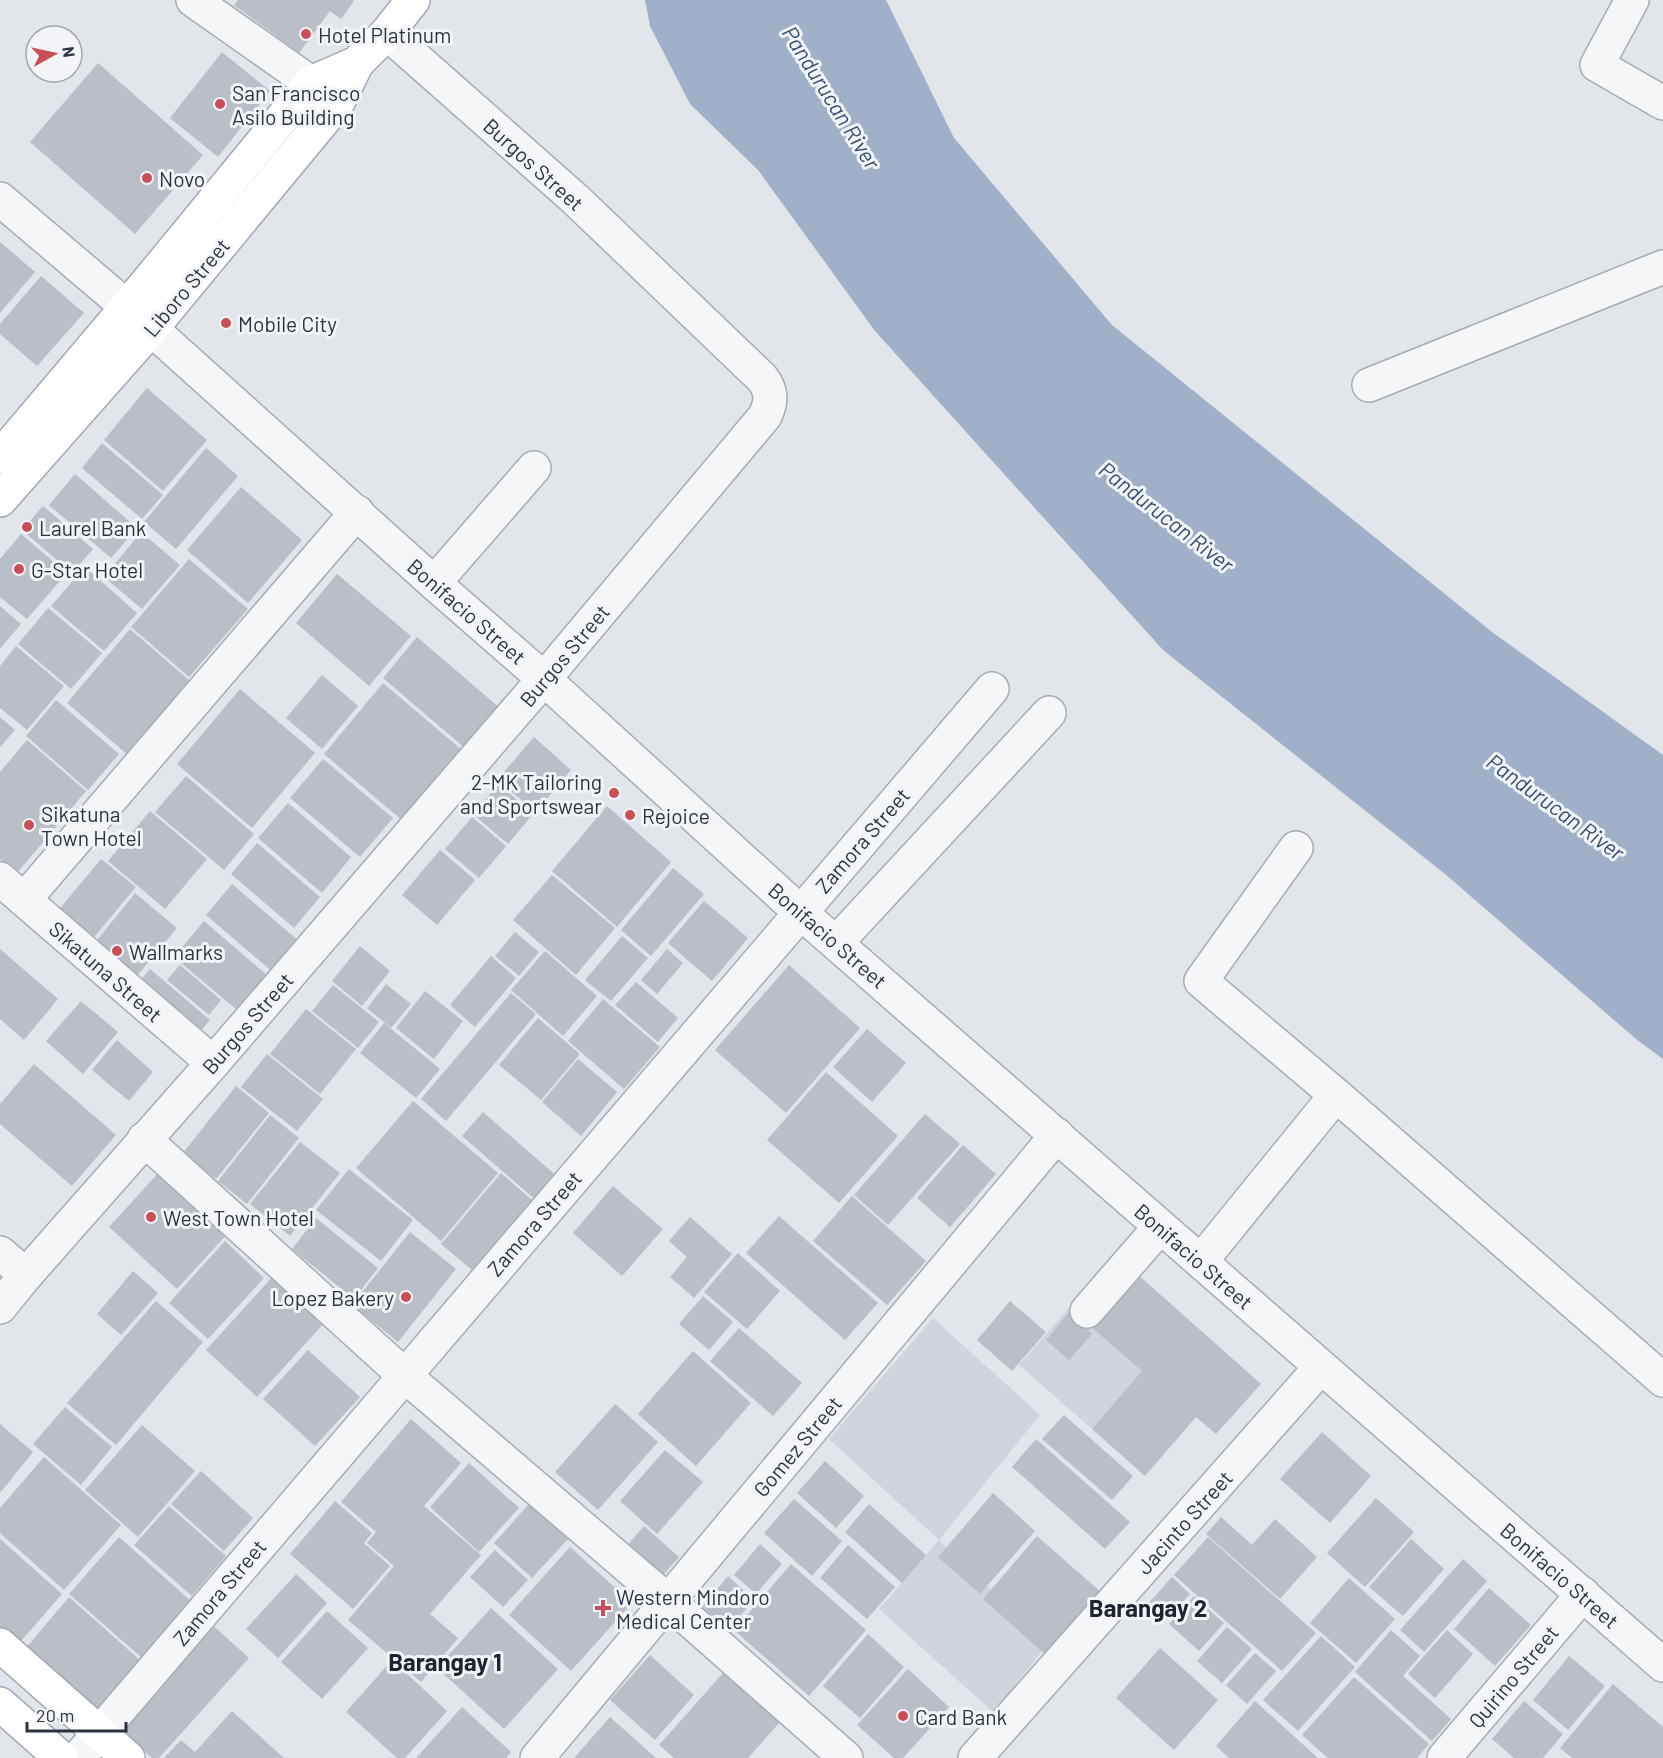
<svg xmlns="http://www.w3.org/2000/svg" width="1663" height="1758" font-family="Barlow,sans-serif">
	<style>
		.built { fill: #d0d4dc }
		.water { fill: #9fb0c8 }
		.building { fill: #babec6 }
		.lines { fill: none; stroke-linecap: round; stroke-linejoin: round }
		.minor-casing { stroke: #a7acb4; stroke-width: 36 }
		.major-casing { stroke: #a2a8b5; stroke-width: 36 }
		.minor { stroke: #f5f6f8; stroke-width: 33 }
		.major { stroke: #fff; stroke-width: 33 }
		.poi-dot { fill: #c84e58; stroke: #f2f4f7; stroke-width: 2 }
		.labels { text-anchor: middle; dominant-baseline: central; stroke-width: 6; stroke-linejoin: round; paint-order: stroke }
		.poi-label { font-size: 21px; fill: #2b3241; stroke: #f2f4f7; text-anchor: start }
		.street-label { font-size: 21px; fill: #2b3241; stroke: #f2f4f7 }
		.water-label { font-size: 22px; font-style: italic; fill: #374e73; stroke: #f2f4f7 }
		.quarter-label { font-size: 24px; font-weight: bold; fill: #1d2332; stroke: #f2f4f7 }
	</style>
	<rect width="100%" height="100%" fill="#e2e5ea"/>
	<!-- built -->
	<g class="built">
		<polygon points="1115,1255 1143,1371 1092,1429 1019,1365"/>
		<polygon points="933,1318 1040,1415 939,1540 1048,1643 994,1713 879,1609 939,1540 829,1439"/>
	</g>
	<!-- water -->
	<polygon class="water" points="645,0 886,0 954,138 1112,325 1492,632 1663,755 1663,1059 1636,1039 1445,874 1163,650 875,331 758,170 690,104 650,26"/>
	<!-- building -->
	<g class="building">
		<polygon points="238,0 352,0 354,1 341,19 330,11 299,53 234,5"/>
		<polygon points="222,52 270,91 218,157 170,118"/>
		<polygon points="98,63 203,155 135,234 30,142"/>
		<polygon points="0,242 35,272 0,313"/>
		<polygon points="41,276 84,313 37,366 0,334 0,324"/>
		<polygon points="147,388 207,440 163,491 104,440"/>
		<polygon points="102,443 163,495 142,519 82,468"/>
		<polygon points="206,448 238,476 176,549 144,522"/>
		<polygon points="75,474 137,528 111,558 49,505"/>
		<polygon points="241,487 302,540 248,603 187,550"/>
		<polygon points="43,506 93,549 72,573 22,530"/>
		<polygon points="141,532 180,565 142,609 104,577"/>
		<polygon points="21,534 67,573 27,619 0,597 0,559"/>
		<polygon points="189,559 248,609 189,677 131,627"/>
		<polygon points="85,567 137,613 104,651 51,606"/>
		<polygon points="337,574 411,636 369,686 296,623"/>
		<polygon points="0,606 21,624 0,649"/>
		<polygon points="48,608 102,653 71,689 18,644"/>
		<polygon points="130,629 190,681 128,755 67,703"/>
		<polygon points="417,637 501,709 467,750 383,678"/>
		<polygon points="16,646 64,686 27,730 0,708 0,666"/>
		<polygon points="322,675 358,706 322,749 286,718"/>
		<polygon points="383,683 469,756 410,827 324,754"/>
		<polygon points="240,689 315,753 252,828 177,764"/>
		<polygon points="56,700 119,754 88,790 26,736"/>
		<polygon points="0,717 15,730 0,747"/>
		<polygon points="534,737 571,770 536,812 497,780"/>
		<polygon points="27,740 86,791 17,873 0,859 0,772"/>
		<polygon points="323,759 393,818 360,857 290,798"/>
		<polygon points="186,776 254,834 224,870 155,812"/>
		<polygon points="499,784 533,814 508,844 473,814"/>
		<polygon points="288,803 351,857 322,893 258,838"/>
		<polygon points="607,806 671,862 617,927 552,871"/>
		<polygon points="150,811 207,859 165,909 108,861"/>
		<polygon points="472,817 506,846 479,878 445,849"/>
		<polygon points="257,843 320,897 294,928 231,874"/>
		<polygon points="440,850 475,880 437,925 402,895"/>
		<polygon points="101,859 136,887 90,942 56,913"/>
		<polygon points="673,868 704,894 651,956 621,930"/>
		<polygon points="552,875 615,928 576,975 513,920"/>
		<polygon points="232,884 300,942 274,973 206,915"/>
		<polygon points="135,893 177,928 131,983 90,949"/>
		<polygon points="704,901 748,938 712,981 668,943"/>
		<polygon points="204,921 268,976 238,1011 174,957"/>
		<polygon points="515,932 539,952 519,976 495,956"/>
		<polygon points="622,936 648,958 611,1001 585,980"/>
		<polygon points="360,946 390,971 362,1006 332,981"/>
		<polygon points="0,949 58,999 24,1040 0,1019"/>
		<polygon points="667,949 683,963 657,994 641,980"/>
		<polygon points="545,951 597,996 563,1036 511,990"/>
		<polygon points="491,956 516,978 475,1027 450,1005"/>
		<polygon points="180,965 221,1000 209,1015 167,980"/>
		<polygon points="789,965 860,1028 786,1113 715,1050"/>
		<polygon points="150,969 210,1020 192,1041 132,990"/>
		<polygon points="636,982 678,1018 658,1042 615,1005"/>
		<polygon points="386,984 411,1004 391,1028 367,1008"/>
		<polygon points="333,985 379,1022 358,1048 312,1011"/>
		<polygon points="425,991 463,1021 434,1059 396,1028"/>
		<polygon points="511,993 536,1014 446,1121 421,1099"/>
		<polygon points="603,999 660,1047 624,1089 568,1041"/>
		<polygon points="81,1001 118,1032 83,1074 46,1041"/>
		<polygon points="306,1009 356,1049 320,1094 270,1054"/>
		<polygon points="538,1018 580,1054 541,1100 499,1065"/>
		<polygon points="384,1023 440,1069 416,1098 360,1053"/>
		<polygon points="867,1029 906,1063 872,1102 833,1067"/>
		<polygon points="117,1040 153,1072 129,1101 92,1070"/>
		<polygon points="267,1054 323,1099 297,1131 241,1087"/>
		<polygon points="578,1059 617,1092 581,1136 542,1102"/>
		<polygon points="34,1064 116,1135 72,1186 0,1124 0,1104"/>
		<polygon points="826,1072 898,1136 839,1203 767,1140"/>
		<polygon points="236,1086 269,1113 216,1179 183,1153"/>
		<polygon points="413,1101 498,1173 441,1241 356,1168"/>
		<polygon points="483,1112 559,1178 538,1202 462,1136"/>
		<polygon points="925,1114 960,1144 888,1225 854,1195"/>
		<polygon points="270,1115 299,1138 247,1204 218,1181"/>
		<polygon points="300,1142 340,1173 290,1236 250,1204"/>
		<polygon points="963,1145 996,1174 950,1227 917,1198"/>
		<polygon points="162,1169 230,1231 177,1289 109,1227"/>
		<polygon points="349,1169 413,1220 381,1261 316,1210"/>
		<polygon points="501,1173 532,1200 472,1270 441,1244"/>
		<polygon points="613,1186 663,1229 622,1276 573,1233"/>
		<polygon points="852,1196 926,1261 887,1305 813,1241"/>
		<polygon points="779,1216 878,1303 845,1340 746,1253"/>
		<polygon points="690,1217 732,1254 694,1298 670,1277 687,1257 669,1241"/>
		<polygon points="316,1218 378,1268 354,1299 292,1249"/>
		<polygon points="410,1232 456,1269 398,1342 352,1305"/>
		<polygon points="225,1241 264,1278 208,1339 169,1303"/>
		<polygon points="738,1253 780,1291 747,1329 704,1292"/>
		<polygon points="133,1271 158,1293 121,1335 97,1314"/>
		<polygon points="1136,1273 1261,1384 1216,1434 1196,1417 1145,1476 1092,1429 1142,1371 1090,1326"/>
		<polygon points="275,1274 326,1321 257,1397 206,1350"/>
		<polygon points="703,1296 733,1322 709,1350 679,1324"/>
		<polygon points="156,1301 203,1342 116,1445 67,1403"/>
		<polygon points="1010,1301 1046,1332 1012,1371 977,1340"/>
		<polygon points="1070,1311 1092,1334 1069,1360 1046,1340"/>
		<polygon points="739,1328 802,1383 773,1416 710,1361"/>
		<polygon points="308,1350 360,1397 315,1446 263,1399"/>
		<polygon points="693,1351 751,1403 696,1466 638,1414"/>
		<polygon points="615,1404 658,1442 598,1510 555,1472"/>
		<polygon points="65,1407 112,1447 81,1485 33,1444"/>
		<polygon points="1064,1415 1133,1476 1112,1500 1042,1439"/>
		<polygon points="411,1419 461,1463 424,1506 481,1555 430,1614 458,1638 421,1682 348,1620 394,1566 367,1543 376,1532 341,1502"/>
		<polygon points="0,1424 33,1452 0,1493"/>
		<polygon points="142,1425 195,1471 138,1537 85,1490"/>
		<polygon points="1322,1432 1371,1476 1330,1523 1280,1479"/>
		<polygon points="1036,1439 1130,1522 1105,1549 1012,1467"/>
		<polygon points="665,1450 703,1482 657,1534 620,1501"/>
		<polygon points="44,1457 121,1525 64,1590 0,1533 0,1508"/>
		<polygon points="825,1461 864,1496 836,1528 797,1493"/>
		<polygon points="469,1463 519,1508 479,1552 430,1507"/>
		<polygon points="201,1471 253,1518 224,1551 171,1504"/>
		<polygon points="993,1493 1035,1531 980,1594 938,1557"/>
		<polygon points="1376,1498 1414,1532 1365,1587 1327,1553"/>
		<polygon points="794,1499 842,1541 812,1576 764,1533"/>
		<polygon points="335,1501 372,1533 364,1543 390,1566 353,1609 290,1554"/>
		<polygon points="529,1504 568,1539 532,1578 494,1543"/>
		<polygon points="869,1504 926,1555 902,1583 845,1532"/>
		<polygon points="169,1506 226,1556 192,1596 134,1545"/>
		<polygon points="1221,1517 1252,1545 1275,1519 1317,1557 1280,1599 1206,1534"/>
		<polygon points="644,1526 679,1557 659,1580 624,1549"/>
		<polygon points="1037,1536 1103,1594 1048,1657 983,1599"/>
		<polygon points="119,1537 193,1603 143,1659 69,1594"/>
		<polygon points="1208,1537 1316,1633 1282,1671 1174,1575"/>
		<polygon points="0,1539 62,1594 15,1648 0,1635"/>
		<polygon points="1411,1539 1444,1569 1403,1616 1369,1587"/>
		<polygon points="760,1544 782,1564 756,1594 734,1575"/>
		<polygon points="848,1545 895,1587 867,1619 820,1578"/>
		<polygon points="570,1547 632,1603 571,1671 509,1615"/>
		<polygon points="495,1550 528,1580 503,1607 470,1577"/>
		<polygon points="1463,1559 1487,1581 1424,1652 1400,1630"/>
		<polygon points="791,1564 866,1630 809,1696 734,1630"/>
		<polygon points="296,1574 327,1603 278,1658 246,1629"/>
		<polygon points="728,1576 754,1600 728,1630 702,1607"/>
		<polygon points="1172,1577 1190,1594 1168,1619 1149,1603"/>
		<polygon points="1349,1578 1395,1619 1356,1663 1310,1623"/>
		<polygon points="1489,1588 1531,1625 1495,1666 1454,1629"/>
		<polygon points="1194,1596 1224,1623 1199,1651 1169,1624"/>
		<polygon points="69,1597 141,1661 97,1711 26,1648"/>
		<polygon points="491,1608 558,1669 504,1729 437,1668"/>
		<polygon points="327,1611 368,1648 322,1699 281,1662"/>
		<polygon points="206,1619 249,1658 159,1758 152,1758 113,1723"/>
		<polygon points="1227,1627 1252,1649 1222,1683 1197,1661"/>
		<polygon points="1391,1630 1420,1656 1403,1676 1451,1719 1432,1741 1355,1672"/>
		<polygon points="1447,1630 1473,1654 1435,1698 1408,1674"/>
		<polygon points="868,1634 904,1667 860,1718 823,1686"/>
		<polygon points="1321,1636 1355,1667 1298,1731 1263,1700"/>
		<polygon points="1160,1648 1218,1700 1174,1750 1116,1698"/>
		<polygon points="1255,1653 1276,1671 1247,1704 1226,1685"/>
		<polygon points="650,1655 694,1695 655,1740 610,1700"/>
		<polygon points="1569,1656 1605,1686 1568,1730 1533,1700"/>
		<polygon points="392,1660 447,1711 405,1758 397,1758 346,1712"/>
		<polygon points="908,1669 949,1707 903,1758 894,1758 857,1725"/>
		<polygon points="724,1672 780,1722 748,1758 674,1758 659,1745"/>
		<polygon points="1354,1677 1429,1744 1417,1758 1328,1758 1302,1735"/>
		<polygon points="1613,1684 1663,1727 1663,1758 1572,1758 1560,1748"/>
		<polygon points="1255,1701 1318,1758 1229,1758 1216,1746"/>
		<polygon points="1524,1701 1563,1734 1543,1758 1514,1758 1492,1739"/>
		<polygon points="462,1707 511,1752 506,1758 416,1758"/>
		<polygon points="232,1711 284,1758 164,1758 181,1740 195,1752"/>
		<polygon points="610,1717 656,1758 574,1758"/>
	</g>
	<g class="lines">
		<!-- minor casing -->
		<g class="minor-casing">
			<g id="minor">
				<polyline points="193,0 311,83 334,101"/>
				<polyline points="1632,0 1597,65 1663,103"/>
				<polyline points="0,199 127,307 434,583 544,679 800,912 1663,1665"/>
				<polyline points="1369,385 1663,267"/>
				<polyline points="434,583 534,468"/>
				<polyline points="1296,848 1201,981 1336,1095 1663,1380"/>
				<polyline points="0,879 213,1063"/>
				<polyline points="24,900 357,512"/>
				<polyline points="836,943 1049,713"/>
				<polyline points="144,1139 404,1375 668,1601 846,1758"/>
				<polyline points="0,1253 26,1275"/>
				<polyline points="1201,1261 1336,1095"/>
				<path d="M0,1307L26,1275L213,1063L544,679L765,416C772,401 772,391 762,378L575,199L387,33"/>
				<polyline points="1087,1311 1160,1227"/>
				<polyline points="78,1758 992,689"/>
				<polyline points="537,1758 1057,1135"/>
				<polyline points="975,1758 1321,1367"/>
				<polyline points="1444,1758 1583,1594"/>
			</g>
		</g>
		<!-- major casing -->
		<g class="major-casing">
			<g id="major">
				<polyline points="0,457 127,307 311,83 357,63"/>
				<polyline points="0,500 151,329 337,104 357,63 387,33 413,0"/>
				<polyline points="0,1645 128,1758"/>
				<polyline points="0,1704 61,1758"/>
			</g>
		</g>
		<!-- minor -->
		<use href="#minor" class="minor"/>
		<!-- major -->
		<use href="#major" class="major"/>
	</g>
	<!-- markers -->
	<g class="poi-dot">
		<circle cx="306" cy="34" r="6"/>
		<circle cx="220" cy="104" r="6"/>
		<circle cx="147" cy="178" r="6"/>
		<circle cx="226" cy="323" r="6"/>
		<circle cx="27" cy="527" r="6"/>
		<circle cx="19" cy="569" r="6"/>
		<circle cx="614" cy="793" r="6"/>
		<circle cx="630" cy="815" r="6"/>
		<circle cx="29" cy="825" r="6"/>
		<circle cx="117" cy="951" r="6"/>
		<circle cx="151" cy="1217" r="6"/>
		<circle cx="406" cy="1297" r="6"/>
		<path d="M600 1599h6v6h6v6h-6v6h-6v-6h-6v-6h6z"/>
		<circle cx="903" cy="1716" r="6"/>
	</g>
	<g class="labels">
		<!-- poi labels -->
		<g class="poi-label">
			<text x="318" y="34">Hotel Platinum</text>
			<text x="232" y="92">San Francisco<tspan x="232" dy="24">Asilo Building</tspan></text>
			<text x="159" y="178">Novo</text>
			<text x="238" y="323">Mobile City</text>
			<text x="39" y="527">Laurel Bank</text>
			<text x="31" y="569">G-Star Hotel</text>
			<text x="602" y="781" text-anchor="end">2-MK Tailoring<tspan x="602" dy="24">and Sportswear</tspan></text>
			<text x="41" y="813">Sikatuna<tspan x="41" dy="24">Town Hotel</tspan></text>
			<text x="642" y="815">Rejoice</text>
			<text x="129" y="951">Wallmarks</text>
			<text x="163" y="1217">West Town Hotel</text>
			<text x="394" y="1297" text-anchor="end">Lopez Bakery</text>
			<text x="616" y="1596">Western Mindoro<tspan x="616" dy="24">Medical Center</tspan></text>
			<text x="915" y="1716">Card Bank</text>
		</g>
		<!-- street labels -->
		<g class="street-label">
			<text transform="translate(534 164) rotate(42)">Burgos Street</text>
			<text transform="translate(186 287) rotate(-50)">Liboro Street</text>
			<text transform="translate(467 611) rotate(41)">Bonifacio Street</text>
			<text transform="translate(564 655) rotate(-50)">Burgos Street</text>
			<text transform="translate(862 840) rotate(-49)">Zamora Street</text>
			<text transform="translate(828 935) rotate(41)">Bonifacio Street</text>
			<text transform="translate(106 971) rotate(41)">Sikatuna Street</text>
			<text transform="translate(247 1023) rotate(-49)">Burgos Street</text>
			<text transform="translate(534 1223) rotate(-49)">Zamora Street</text>
			<text transform="translate(1194 1256) rotate(41)">Bonifacio Street</text>
			<text transform="translate(797 1446) rotate(-50)">Gomez Street</text>
			<text transform="translate(1184 1522) rotate(-48)">Jacinto Street</text>
			<text transform="translate(1560 1575) rotate(41)">Bonifacio Street</text>
			<text transform="translate(219 1592) rotate(-50)">Zamora Street</text>
			<text transform="translate(1513 1676) rotate(-50)">Quirino Street</text>
		</g>
		<!-- water labels -->
		<g class="water-label">
			<text transform="translate(832 97) rotate(58)">Pandurucan River</text>
			<text transform="translate(1167 516) rotate(38)">Pandurucan River</text>
			<text transform="translate(1556 806) rotate(36)">Pandurucan River</text>
		</g>
		<!-- quarter labels -->
		<g class="quarter-label">
			<text x="1148" y="1607">Barangay 2</text>
			<text x="445" y="1661">Barangay 1</text>
		</g>
	</g>
	<!-- north arrow -->
	<g transform="translate(54 54) rotate(82)"><circle r="28" fill="#f2f4f7" stroke="#a2a6ae" stroke-width="1.5"/>
	<path d="M0-4.5L10 22L0 15L-10 22Z" fill="#c84e58"/>
	<text y="-9" font-size="16" font-weight="bold" text-anchor="middle" fill="#2b3241">N</text>
	</g>
	<!-- scale -->
	<path d="M27 1722v9h99v-9" fill="none" stroke="#2b3241" stroke-width="3"/>
	<text x="36" y="1722" font-size="18" fill="#2b3241" stroke="#f2f4f7" stroke-width="4.5" paint-order="stroke">20 m</text>
</svg>
